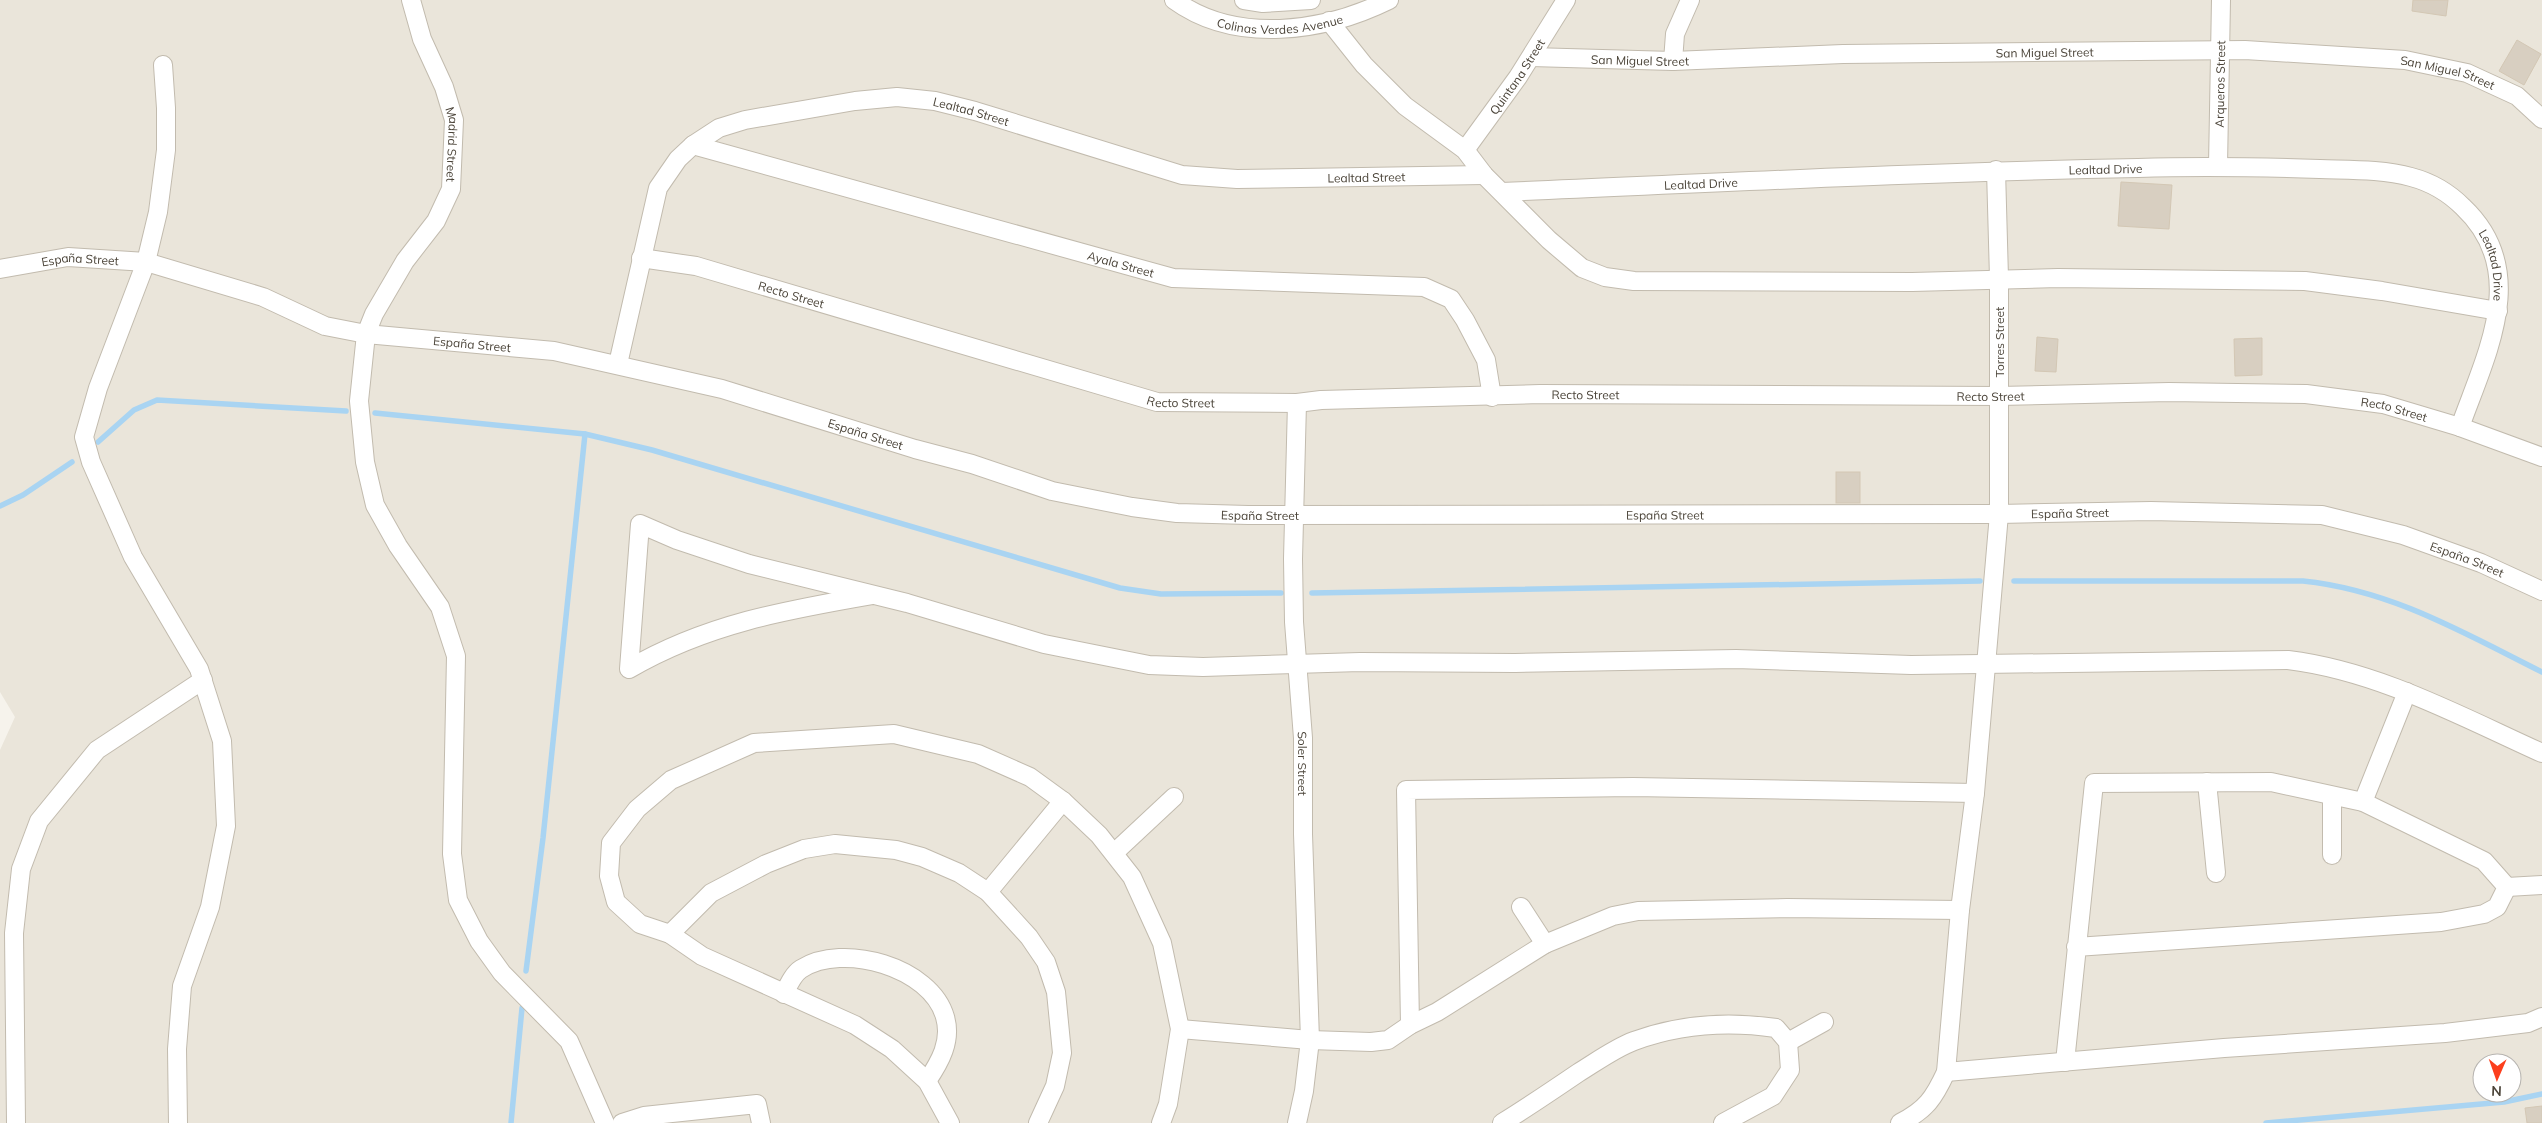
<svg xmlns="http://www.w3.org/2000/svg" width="2542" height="1123" font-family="Mulish,sans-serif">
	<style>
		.residential { fill: #eae5da; fill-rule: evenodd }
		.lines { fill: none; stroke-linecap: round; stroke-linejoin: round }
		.stream { stroke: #a9d4f2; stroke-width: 5.5 }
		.building { fill: #d8cfc1; stroke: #d3c7b4 }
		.minor-casing { stroke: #c2bbae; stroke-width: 20 }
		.minor { stroke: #fff; stroke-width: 18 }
		.labels { text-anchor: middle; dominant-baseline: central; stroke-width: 5; stroke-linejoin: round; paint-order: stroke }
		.street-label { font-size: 12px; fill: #4b4439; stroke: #fff }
	</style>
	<rect width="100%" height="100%" fill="#f6f3ec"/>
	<!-- residential -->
	<path class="residential" d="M0,0H2542V1123H0V750L15,717L0,692ZM2482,1063H2512V1093H2482Z"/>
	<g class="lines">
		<!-- stream -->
		<g class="stream">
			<polyline points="375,413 585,434 652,450 1120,588 1161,594 1281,593"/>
			<polyline points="98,442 134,410 157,400 346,411"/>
			<polyline points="0,506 23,495 72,462"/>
			<path d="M2014,581H2303C2391,590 2464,633 2542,672"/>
			<polyline points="1312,593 1980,581"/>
			<polyline points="526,971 543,838 585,434"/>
			<polyline points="511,1123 522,1008"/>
			<polyline points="2266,1123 2504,1102 2542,1094"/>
		</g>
	</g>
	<!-- building -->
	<g class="building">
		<polygon points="2413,0 2448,0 2446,16 2412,11"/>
		<polygon points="2517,40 2541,54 2524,85 2499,71"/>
		<polygon points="2121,182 2172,185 2169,229 2118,226"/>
		<polygon points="2037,337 2058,339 2056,372 2035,371"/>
		<polygon points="2262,338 2262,375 2235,376 2234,339"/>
		<rect x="1836" y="472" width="24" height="31"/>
		<polygon points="2542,1106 2542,1123 2527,1123 2525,1108"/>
	</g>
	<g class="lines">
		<!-- minor casing -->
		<g class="minor-casing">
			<g id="minor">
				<path id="s1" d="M411,0L422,39L444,87L454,120L451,189L436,221L405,261L374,314L366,334L359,401L365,462L375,505L398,546L440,607L456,656L452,854L458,900L479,941L502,973L569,1041L605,1123"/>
				<path id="s2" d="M1174,0C1236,45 1324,32 1389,0"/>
				<polyline points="1244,0 1263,3 1311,0"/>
				<polyline points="1329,21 1364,65 1405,106 1465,150 1484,175 1549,240 1582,268 1605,277 1634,281 1912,282 2058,278 2305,281 2382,291 2498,311"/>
				<path id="s3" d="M1531,57L1673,61L1843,54L2245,50L2405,60L2467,73L2517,96L2542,119"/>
				<polyline points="1673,61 1675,34 1690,0"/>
				<polyline points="163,65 166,108 166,150 158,212 146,262 98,388 84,437 91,462 133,557 199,669 222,741 226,826 210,907 182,986 177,1049 178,1123"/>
				<path id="s4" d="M693,145L1173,278L1424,287L1451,299L1465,320L1486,360L1492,397"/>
				<path id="s5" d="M1465,150L1518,77L1566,0"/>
				<path id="s6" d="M2218,166L2221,0"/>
				<path id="s7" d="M1502,192C1714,183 1926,172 2138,168C2199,166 2260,167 2320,169C2349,170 2383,169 2411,177C2430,182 2449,193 2463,207C2531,271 2486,354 2460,427"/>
				<path id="s8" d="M641,258L696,266L1157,402L1297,403L1321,400L1540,394L1999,396L2169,392L2306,394L2383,404L2460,427L2542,457"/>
				<path id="s9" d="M0,269L68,257L146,262L263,297L325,326L366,334L554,351L722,389L915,449L972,464L1052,491L1132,507L1177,513L1248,515L1999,514L2151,511L2322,515L2403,535L2481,563L2542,591"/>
				<path id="s10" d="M618,364L658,188L678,159L693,145L719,128L745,120L855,101L897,97L935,101L975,111L1182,175L1237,179L1484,175"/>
				<path id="s11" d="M1297,403L1293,559L1294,622L1303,738V834L1310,1040L1304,1091L1297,1123"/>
				<path d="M873,595C786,610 706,624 629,669L640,524L677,540L749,564L907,603L1044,644L1149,665L1203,667L1360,662L1515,663L1736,659L1911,665L2288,660C2378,671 2460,716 2542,753"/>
				<polyline points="2207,782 2216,873"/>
				<polyline points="2363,802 2407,692"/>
				<polyline points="1114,853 1174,797"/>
				<polyline points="2332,855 2332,797"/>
				<polyline points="2507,887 2542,885"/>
				<polyline points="988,892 1063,801"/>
				<polyline points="1521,907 1545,944"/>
				<polyline points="670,934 702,956 855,1025 892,1049 927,1081 950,1123"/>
				<path d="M784,994C788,986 793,974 801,969C843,942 931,967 945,1017C952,1041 940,1062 927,1081"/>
				<polyline points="1410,1025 1406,790 1633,787 1975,793"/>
				<polyline points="1180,1029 1310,1040 1371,1042 1388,1040 1410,1025 1437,1012 1545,944 1613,916 1638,911 1787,908 1960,910"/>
				<polyline points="1788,1042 1824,1022"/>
				<polyline points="2065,1062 2094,783 2271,782 2363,802 2484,861 2507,887 2497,907 2484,914 2441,922 2076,947"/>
				<polyline points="1946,1072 2224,1048 2445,1033 2528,1023 2542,1017"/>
				<polyline points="16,1123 14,933 21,869 39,821 97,750 203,680"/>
				<polyline points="622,1123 644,1116 757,1104 761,1123"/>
				<polyline points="1038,1123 1055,1086 1062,1053 1056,992 1046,962 1029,937 988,892 959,873 922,857 896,850 835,844 804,849 766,864 711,893 670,934 640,924 616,902 609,876 611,843 637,809 671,780 754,743 894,734 978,754 1030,777 1063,801 1099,835 1132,877 1162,943 1180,1029 1168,1104 1161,1123"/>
				<path d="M1502,1123C1528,1107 1553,1090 1578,1073C1596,1062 1615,1048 1634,1041C1680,1024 1728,1021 1776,1028L1788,1042L1790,1070L1773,1096L1723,1123"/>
				<path d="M1900,1123C1926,1110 1934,1098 1946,1072L1960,910L1975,793L1999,514V278L1996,170"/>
			</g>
		</g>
		<!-- minor -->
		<use href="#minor" class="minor"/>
	</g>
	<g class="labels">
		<!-- street labels -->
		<g class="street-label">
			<text stroke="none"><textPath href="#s2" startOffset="112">Colinas Verdes Avenue</textPath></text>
			<text stroke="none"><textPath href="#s3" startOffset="514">San Miguel Street</textPath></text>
			<text stroke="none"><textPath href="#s3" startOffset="109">San Miguel Street</textPath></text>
			<text stroke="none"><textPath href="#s3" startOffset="919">San Miguel Street</textPath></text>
			<text stroke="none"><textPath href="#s5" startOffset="90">Quintana Street</textPath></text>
			<text stroke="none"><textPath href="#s6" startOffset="82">Arqueros Street</textPath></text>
			<text stroke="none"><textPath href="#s10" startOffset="524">Lealtad Street</textPath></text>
			<text stroke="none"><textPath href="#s1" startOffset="152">Madrid Street</textPath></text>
			<text stroke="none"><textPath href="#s7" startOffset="604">Lealtad Drive</textPath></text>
			<text stroke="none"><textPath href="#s10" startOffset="929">Lealtad Street</textPath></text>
			<text stroke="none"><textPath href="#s7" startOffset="199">Lealtad Drive</textPath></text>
			<text stroke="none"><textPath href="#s9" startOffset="81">España Street</textPath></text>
			<text stroke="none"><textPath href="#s4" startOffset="444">Ayala Street</textPath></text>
			<text stroke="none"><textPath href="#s7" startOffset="1038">Lealtad Drive</textPath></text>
			<text stroke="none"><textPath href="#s8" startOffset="155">Recto Street</textPath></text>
			<text transform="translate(1999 342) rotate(-90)">Torres Street</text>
			<text stroke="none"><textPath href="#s9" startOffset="486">España Street</textPath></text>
			<text stroke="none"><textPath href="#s8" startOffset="965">Recto Street</textPath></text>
			<text stroke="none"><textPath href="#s8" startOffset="1370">Recto Street</textPath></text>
			<text stroke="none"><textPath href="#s8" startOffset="560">Recto Street</textPath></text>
			<text stroke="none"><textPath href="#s8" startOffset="1775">Recto Street</textPath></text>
			<text stroke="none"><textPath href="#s9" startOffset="891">España Street</textPath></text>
			<text stroke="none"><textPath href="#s9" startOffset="2106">España Street</textPath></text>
			<text stroke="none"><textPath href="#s9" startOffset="1701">España Street</textPath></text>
			<text stroke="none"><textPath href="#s9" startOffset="1296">España Street</textPath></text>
			<text stroke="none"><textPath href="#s9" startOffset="2510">España Street</textPath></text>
			<text stroke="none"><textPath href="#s11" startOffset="361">Soler Street</textPath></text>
		</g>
	</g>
	<!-- north arrow -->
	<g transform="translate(2497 1078) rotate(182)"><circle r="24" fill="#ffffff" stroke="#b7b4b0"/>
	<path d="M0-4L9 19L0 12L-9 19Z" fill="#fc3f1d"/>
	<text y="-8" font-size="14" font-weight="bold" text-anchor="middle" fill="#4b4439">N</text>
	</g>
</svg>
